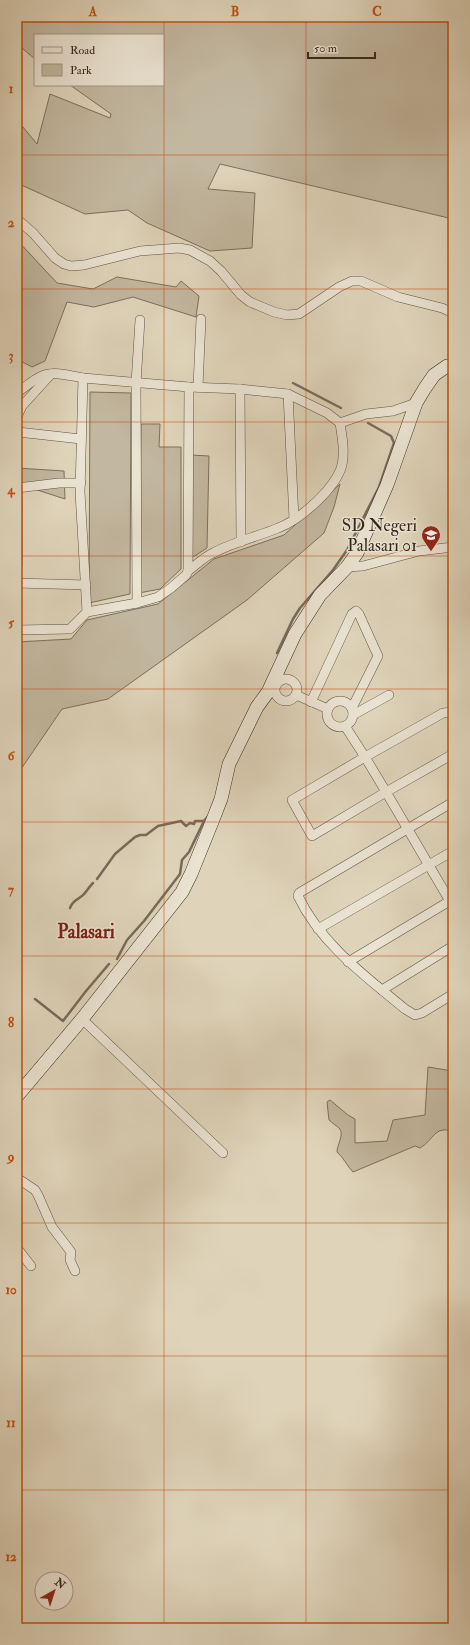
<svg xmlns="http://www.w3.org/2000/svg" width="470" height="1645" font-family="'IM FELL Double Pica',serif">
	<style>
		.green { fill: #c2b79f; stroke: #7c6f5e }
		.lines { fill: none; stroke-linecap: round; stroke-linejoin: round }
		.stream { stroke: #786b5a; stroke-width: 2.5 }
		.minor-casing { stroke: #605244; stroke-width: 10 }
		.secondary-casing { stroke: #35271c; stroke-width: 14 }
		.minor { stroke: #eae3d2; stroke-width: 9 }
		.secondary { stroke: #eae3d2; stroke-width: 13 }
		.grid { fill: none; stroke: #c44f0f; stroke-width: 1; stroke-opacity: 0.55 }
		.labels { text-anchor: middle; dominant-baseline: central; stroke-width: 3; stroke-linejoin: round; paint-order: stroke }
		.poi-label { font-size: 17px; fill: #35271c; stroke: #eae3d2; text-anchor: end }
		.quarter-label { font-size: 19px; font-weight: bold; fill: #7a1f14; stroke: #eae3d2 }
		.neatline { fill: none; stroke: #c44f0f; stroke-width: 1.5 }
		.grid-label { font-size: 13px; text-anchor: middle; font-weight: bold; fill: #c44f0f }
	</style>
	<rect width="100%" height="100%" fill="#dfd4ba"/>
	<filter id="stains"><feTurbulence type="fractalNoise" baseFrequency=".005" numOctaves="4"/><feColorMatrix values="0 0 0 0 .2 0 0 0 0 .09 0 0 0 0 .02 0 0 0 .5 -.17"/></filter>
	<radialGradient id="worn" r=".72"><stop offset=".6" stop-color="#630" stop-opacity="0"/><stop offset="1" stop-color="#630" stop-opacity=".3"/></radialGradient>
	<!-- green -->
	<g class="green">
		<polygon points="17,17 453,17 453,219 220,164 208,189 255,193 252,248 210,251 147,223 128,210 85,214 17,183 17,120 37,144 50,94 110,118 111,114 70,85 163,85 163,35 35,35 35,59 17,44"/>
		<polygon points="17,240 57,283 93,289 117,277 176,287 181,281 199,296 196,317 133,297 94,307 67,302 45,361 32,367 17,359"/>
		<polygon points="90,392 131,393 130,594 89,603"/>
		<polygon points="141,424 160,424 159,447 181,447 181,569 160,589 139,593"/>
		<polygon points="190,455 209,456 207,548 190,559"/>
		<polygon points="17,468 64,471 65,499 22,485 22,566 17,565"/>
		<polygon points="340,484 334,507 324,533 247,600 108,699 62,709 17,775 17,642 71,639 87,620 158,604 214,559 284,535"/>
		<path d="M428,1067L453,1071V1132C435,1124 433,1141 420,1148L415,1146L353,1172C347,1166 344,1158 337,1152C337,1145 344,1135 340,1129C337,1126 332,1123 329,1120L327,1102L330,1100L348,1115L355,1119V1143L387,1141L393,1120L425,1115Z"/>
	</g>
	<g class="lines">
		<!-- stream -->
		<g class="stream">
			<polyline points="293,383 341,408"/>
			<polyline points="277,653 293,619 300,608 333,570 347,550 379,487 394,443 391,436 368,423"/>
			<polyline points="97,879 115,854 135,837 140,835 146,835 158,826 181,821 186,826 190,823 194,824 195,821 204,821"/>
			<path d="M70,908C73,899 79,900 84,894C87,891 89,887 93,883"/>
			<polyline points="117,959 127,940 144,921 180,874 182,860 189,852 204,821 209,815"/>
			<polyline points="35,999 63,1021 86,991 109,964"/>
		</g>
		<!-- minor casing -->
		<g class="minor-casing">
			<g id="minor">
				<polyline points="17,219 33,233 55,258 64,264 71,266 84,265 140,251 179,248 190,250 210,261 221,271 241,295 250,302 274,312 287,315 299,314 339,287 352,281 361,281 398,297 442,308 453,313"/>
				<polyline points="83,378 80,492 87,612"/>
				<polyline points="198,387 201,319"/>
				<polyline points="240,389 241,542"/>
				<path d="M17,393C25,387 35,378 44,375C55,371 72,376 83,378L189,387L240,389L288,394L327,413L340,423L366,414L393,411L416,403"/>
				<polyline points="288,394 294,519"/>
				<polyline points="17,417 22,406 51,374"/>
				<polyline points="18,432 81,439"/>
				<polyline points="17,488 59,483 81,483"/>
				<polyline points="347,567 363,566 419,551 453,547"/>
				<polyline points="188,571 189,387"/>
				<polyline points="17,583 86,585"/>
				<polyline points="137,603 136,383 140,320"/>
				<path d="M17,630L70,629L87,612L137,603L158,597L171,588L186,575L188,571C196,565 204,557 213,553C233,542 257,537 278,528C300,520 336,488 342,465C345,451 342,437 340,423"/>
				<circle cx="286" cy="690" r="11"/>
				<polyline points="296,695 328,709"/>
				<circle cx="340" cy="714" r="13"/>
				<polyline points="311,702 352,614 356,611 359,614 378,656 352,708"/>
				<polyline points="353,715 389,695"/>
				<polyline points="345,726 365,757 443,713 453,712"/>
				<path d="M453,754L386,792L312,836L292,800L365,757C395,806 423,856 453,906"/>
				<path d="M453,802L299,893L298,896C321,944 365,976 405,1009L415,1015L422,1013L453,994"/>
				<polyline points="318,929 453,851"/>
				<polyline points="348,962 453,899"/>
				<polyline points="382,990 453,946"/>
				<polyline points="82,1019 223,1153"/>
				<polyline points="17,1178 35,1190 38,1195 52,1227 71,1252 70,1260 75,1271"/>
				<polyline points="17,1248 31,1266"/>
			</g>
		</g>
		<!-- secondary casing -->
		<g class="secondary-casing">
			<polyline id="secondary" points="17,1096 82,1019 182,892 191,874 212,822 221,799 229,764 257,707 268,692 295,634 320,595 347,567 357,553 387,485 416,403 425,388 434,375 447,366 453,366"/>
		</g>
		<!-- minor -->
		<use href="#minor" class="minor"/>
		<!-- secondary -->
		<use href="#secondary" class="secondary"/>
	</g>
	<!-- grid -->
	<path class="grid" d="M164,17V1628M306,17V1628M17,155H453M17,289H453M17,422H453M17,556H453M17,689H453M17,822H453M17,956H453M17,1089H453M17,1223H453M17,1356H453M17,1490H453"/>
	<!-- icons -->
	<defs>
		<g id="school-pin" transform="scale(1)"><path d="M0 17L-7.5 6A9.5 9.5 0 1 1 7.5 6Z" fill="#8f2418" stroke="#eae3d2"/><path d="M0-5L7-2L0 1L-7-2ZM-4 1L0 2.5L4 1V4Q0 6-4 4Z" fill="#fff"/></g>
	</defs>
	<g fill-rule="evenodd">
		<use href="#school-pin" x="431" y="535"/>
	</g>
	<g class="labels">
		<!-- poi labels -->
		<g class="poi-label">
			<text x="417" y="525">SD Negeri<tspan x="417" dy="20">Palasari 01</tspan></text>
		</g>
		<!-- quarter labels -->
		<g class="quarter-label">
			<text x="86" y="932">Palasari</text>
		</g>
	</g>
	<!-- margin -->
	<rect width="470" height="1645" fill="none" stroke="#dfd4ba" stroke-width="44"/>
	<!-- legend -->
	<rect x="34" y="34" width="130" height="52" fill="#eae3d2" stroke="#a29889"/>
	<rect x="42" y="47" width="20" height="6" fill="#eae3d2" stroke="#a29889"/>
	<text x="70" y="54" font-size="12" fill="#35271c">Road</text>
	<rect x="42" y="64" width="20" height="12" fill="#c2b79f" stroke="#a29889"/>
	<text x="70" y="74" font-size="12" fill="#35271c">Park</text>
	<!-- north arrow -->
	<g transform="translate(54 1591) rotate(39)"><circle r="19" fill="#eae3d2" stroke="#a29889"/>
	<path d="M0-3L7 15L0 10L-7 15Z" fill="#8f2418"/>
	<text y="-6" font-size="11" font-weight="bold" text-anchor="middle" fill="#35271c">N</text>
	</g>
	<!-- scale -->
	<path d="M308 52v6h67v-6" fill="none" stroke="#35271c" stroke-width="2"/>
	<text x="314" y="52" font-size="12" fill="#35271c" stroke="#eae3d2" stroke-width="3" paint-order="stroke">50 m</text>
	<rect x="22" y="22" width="426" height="1601" class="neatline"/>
	<g class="grid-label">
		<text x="93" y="16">A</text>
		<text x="235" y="16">B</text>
		<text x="377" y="16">C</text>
		<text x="11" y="93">1</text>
		<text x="11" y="227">2</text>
		<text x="11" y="360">3</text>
		<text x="11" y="494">4</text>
		<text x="11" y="627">5</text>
		<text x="11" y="760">6</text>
		<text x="11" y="894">7</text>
		<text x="11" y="1027">8</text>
		<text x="11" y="1161">9</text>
		<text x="11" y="1294">10</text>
		<text x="11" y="1427">11</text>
		<text x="11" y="1561">12</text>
	</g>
	<rect width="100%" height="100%" filter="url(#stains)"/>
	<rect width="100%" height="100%" fill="url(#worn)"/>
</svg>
